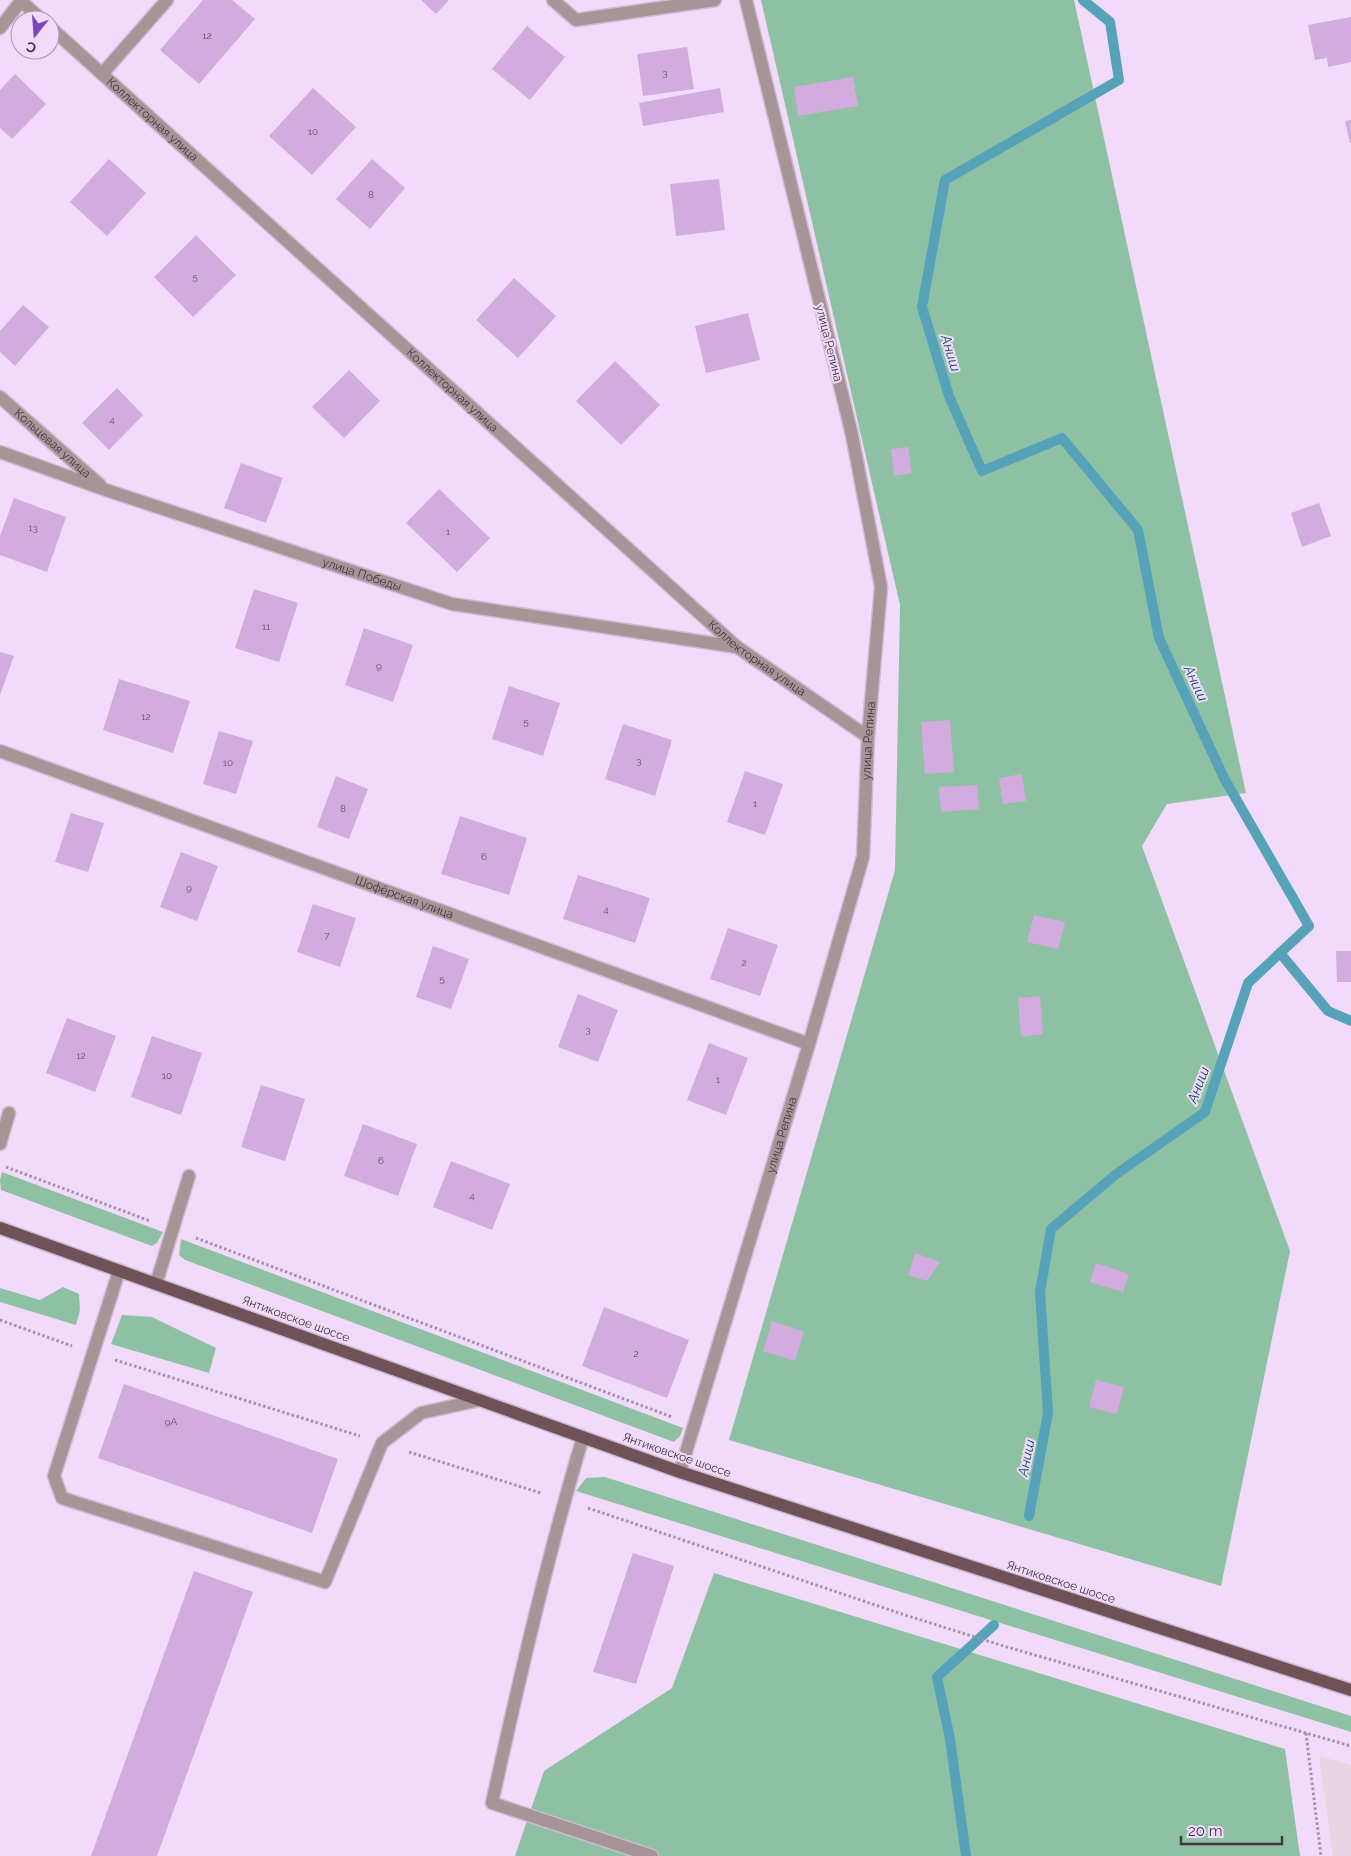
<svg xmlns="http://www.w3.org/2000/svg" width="1351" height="1856" font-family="Raleway,sans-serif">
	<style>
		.medical { fill: #e9d4e1 }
		.green { fill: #8ec1a4 }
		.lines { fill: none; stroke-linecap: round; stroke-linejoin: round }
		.stream { stroke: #55a2b9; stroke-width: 10 }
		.building { fill: #d2abdf }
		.minor-casing { stroke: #cebad5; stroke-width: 15 }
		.major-casing { stroke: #cebad5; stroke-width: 15 }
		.path { stroke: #a392a9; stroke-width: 3; stroke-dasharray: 2.5 2.5; stroke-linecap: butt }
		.minor { stroke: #a69496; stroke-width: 12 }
		.major { stroke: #705256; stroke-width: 12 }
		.labels { text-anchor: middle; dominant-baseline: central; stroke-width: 4; stroke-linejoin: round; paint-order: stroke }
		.number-label { font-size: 10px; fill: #645369 }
		.street-label { font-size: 12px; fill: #3f3642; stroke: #f2dbfa }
		.water-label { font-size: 14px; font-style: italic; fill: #0d5061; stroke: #f2dbfa }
	</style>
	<rect width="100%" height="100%" fill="#f2dbfa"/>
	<!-- medical -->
	<polygon class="medical" points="1319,1756 1351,1765 1351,1856 1333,1856"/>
	<!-- green -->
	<g class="green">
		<polygon points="761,0 1074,0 1246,793 1167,804 1142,846 1290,1251 1221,1586 729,1440 895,870 900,605"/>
		<polygon points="2,1172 163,1232 157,1243 152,1246 1,1190 0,1180"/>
		<polygon points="181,1239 683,1428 680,1436 674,1442 185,1260 179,1255"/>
		<polygon points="63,1287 79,1294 80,1310 76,1325 0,1302 0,1288 40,1300"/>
		<polygon points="122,1315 152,1317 216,1348 209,1373 111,1344"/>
		<polygon points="605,1477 1351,1716 1351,1732 576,1491 586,1478"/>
		<polygon points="714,1573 1285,1749 1300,1856 515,1856 544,1771 672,1688"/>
	</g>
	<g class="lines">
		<!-- stream -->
		<g class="stream">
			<polyline points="1280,953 1328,1011 1351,1021"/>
			<polyline points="1029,1516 1048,1413 1040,1292 1051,1229 1115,1175 1205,1112 1248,983 1309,926 1224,778 1159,638 1138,530 1062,438 982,471 949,396 922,307 945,180 1119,80 1110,22 1083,0"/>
			<polyline points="966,1856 950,1739 937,1677 994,1625"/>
		</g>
	</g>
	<!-- building -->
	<g class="building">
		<polygon points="203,0 232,0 255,19 199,84 160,50"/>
		<polygon points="421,0 449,0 436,14"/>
		<polygon points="1351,17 1351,62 1328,67 1327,58 1315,60 1308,25"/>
		<polygon points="527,26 565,57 530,100 492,69"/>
		<polygon points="687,47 694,89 643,96 637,54"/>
		<polygon points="15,74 46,104 12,139 0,128 0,90"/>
		<polygon points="853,77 858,106 798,116 794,87"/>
		<polygon points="313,88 356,127 312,175 269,136"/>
		<polygon points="720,88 724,112 643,126 639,103"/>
		<polygon points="1351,120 1351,143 1350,143 1345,121"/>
		<polygon points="109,159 146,193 107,236 70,202"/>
		<polygon points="372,159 405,188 370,229 336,199"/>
		<polygon points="719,179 725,230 676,236 670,184"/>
		<polygon points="196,235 236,275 193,317 154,277"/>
		<polygon points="514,278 556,316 518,358 476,320"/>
		<polygon points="23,305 49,327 15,366 0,352 0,331"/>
		<polygon points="748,313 760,360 706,373 695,326"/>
		<polygon points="615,361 660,405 621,445 576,401"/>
		<polygon points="349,370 380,401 344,438 312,407"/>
		<polygon points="117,388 143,415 109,450 82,423"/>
		<polygon points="908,447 912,473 894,476 891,449"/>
		<polygon points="241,463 283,478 266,523 224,508"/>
		<polygon points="439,489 490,538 457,572 406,523"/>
		<polygon points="14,498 66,517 47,572 0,555 0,536"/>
		<polygon points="1319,503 1331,536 1302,547 1291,513"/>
		<polygon points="254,589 298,603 279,662 235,648"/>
		<polygon points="364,628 413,645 393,702 345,685"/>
		<polygon points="0,652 14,656 0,695"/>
		<polygon points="119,679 190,701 173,753 103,730"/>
		<polygon points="509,686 560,703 543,756 492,739"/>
		<polygon points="950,720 954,772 925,774 921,722"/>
		<polygon points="623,724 672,740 655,796 605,779"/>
		<polygon points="219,731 253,741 236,794 203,784"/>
		<polygon points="745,771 783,784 765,835 727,822"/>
		<polygon points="1022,774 1026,801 1003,804 999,778"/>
		<polygon points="336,776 368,789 349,839 317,827"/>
		<polygon points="977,785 979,809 941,812 939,787"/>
		<polygon points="71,813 104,823 88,872 55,862"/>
		<polygon points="460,816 527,838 509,895 441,874"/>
		<polygon points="181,852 218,866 197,921 160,907"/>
		<polygon points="578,875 650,898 635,943 563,919"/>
		<polygon points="313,904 356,918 340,967 297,952"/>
		<polygon points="1034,915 1065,922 1058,949 1027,942"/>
		<polygon points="728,928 778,945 760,996 710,979"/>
		<polygon points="433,946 469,959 451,1009 416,997"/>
		<polygon points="1336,951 1351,951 1351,982 1337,982"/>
		<polygon points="578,994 618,1010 598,1062 558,1047"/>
		<polygon points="1040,996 1043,1034 1021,1037 1018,998"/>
		<polygon points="67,1018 116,1036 95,1092 46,1073"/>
		<polygon points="152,1036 202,1053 181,1115 131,1097"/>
		<polygon points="709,1043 748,1058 726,1115 687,1100"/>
		<polygon points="261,1085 305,1099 285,1161 241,1147"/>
		<polygon points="363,1124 417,1144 398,1196 344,1176"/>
		<polygon points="451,1161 510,1184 492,1230 433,1207"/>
		<polygon points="915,1253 940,1262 927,1281 908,1275"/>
		<polygon points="1096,1263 1129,1274 1123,1292 1090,1282"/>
		<polygon points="604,1307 689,1340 667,1398 582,1366"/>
		<polygon points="772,1321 804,1332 795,1361 763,1351"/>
		<polygon points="1096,1380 1124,1387 1117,1414 1089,1407"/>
		<polygon points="124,1384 338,1459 312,1533 98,1458"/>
		<polygon points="633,1553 674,1566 636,1684 593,1672"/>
		<polygon points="194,1571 253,1592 157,1856 91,1856"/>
	</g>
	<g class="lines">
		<!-- minor casing -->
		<g class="minor-casing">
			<g id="minor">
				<polyline points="20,0 42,20"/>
				<polyline points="553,0 576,20 715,0"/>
				<path id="s1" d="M50,27L737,647L868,737"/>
				<polyline points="0,28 21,1"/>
				<polyline points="102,74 167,0"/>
				<path id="s2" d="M0,397L100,485"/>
				<path id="s3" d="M0,452L106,490L452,604L737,647"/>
				<path id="s4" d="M0,751L809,1044"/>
				<polyline points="0,1144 9,1113"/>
				<polyline points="119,1271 54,1476 62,1498 325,1582 382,1443 421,1413 480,1400"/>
				<polyline points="156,1284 189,1176"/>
				<path d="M583,1437C547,1558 519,1680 492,1803L652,1856"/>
				<path id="s5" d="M680,1472L809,1044L863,857L868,737L881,587L852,435L746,0"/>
			</g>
		</g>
		<!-- major casing -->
		<g class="major-casing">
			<polyline id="major" points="0,1228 680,1472 1351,1690"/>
		</g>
		<!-- path -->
		<g class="path">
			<polyline points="6,1167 150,1221"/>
			<polyline points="196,1238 672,1417"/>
			<polyline points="0,1320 72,1346"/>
			<polyline points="115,1360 360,1436"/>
			<polyline points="409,1452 541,1493"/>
			<polyline points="588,1508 905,1615 1007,1647 1351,1746"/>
			<polyline points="1306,1733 1321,1856"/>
		</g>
		<!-- minor -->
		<use href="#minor" class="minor"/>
		<!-- major -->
		<use href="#major" class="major"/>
	</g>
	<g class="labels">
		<!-- number labels -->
		<g class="number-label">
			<text x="207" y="35">12</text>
			<text x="665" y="72">3</text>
			<text x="313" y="131">10</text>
			<text x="371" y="194">8</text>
			<text x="195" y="276">5</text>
			<text x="112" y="419">4</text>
			<text x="33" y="527">13</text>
			<text x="448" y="531">1</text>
			<text x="266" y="626">11</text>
			<text x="379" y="665">9</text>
			<text x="146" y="716">12</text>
			<text x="526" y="721">5</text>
			<text x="639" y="760">3</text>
			<text x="228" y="762">10</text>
			<text x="755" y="803">1</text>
			<text x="343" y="808">8</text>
			<text x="484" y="856">6</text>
			<text x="189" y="887">9</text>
			<text x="606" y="909">4</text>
			<text x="327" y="935">7</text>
			<text x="744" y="962">2</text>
			<text x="442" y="978">5</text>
			<text x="588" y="1029">3</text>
			<text x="81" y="1055">12</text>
			<text x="167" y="1075">10</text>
			<text x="718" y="1079">1</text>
			<text x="381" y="1160">6</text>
			<text x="472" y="1195">4</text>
			<text x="636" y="1353">2</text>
			<text x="171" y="1421">9А</text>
		</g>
		<!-- street labels -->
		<g class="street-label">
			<text stroke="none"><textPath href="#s1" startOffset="138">Коллекторная улица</textPath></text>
			<text transform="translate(829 343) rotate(76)">улица Репина</text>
			<text stroke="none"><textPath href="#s1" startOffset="542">Коллекторная улица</textPath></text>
			<text stroke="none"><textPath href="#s2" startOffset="70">Кольцевая улица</textPath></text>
			<text stroke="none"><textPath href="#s3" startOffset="382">улица Победы</textPath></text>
			<text stroke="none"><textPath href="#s1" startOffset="948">Коллекторная улица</textPath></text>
			<text stroke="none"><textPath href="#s5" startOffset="758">улица Репина</textPath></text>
			<text stroke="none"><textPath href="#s4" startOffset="430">Шофёрская улица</textPath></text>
			<text stroke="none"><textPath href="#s5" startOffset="352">улица Репина</textPath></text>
			<text transform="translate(296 1319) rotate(20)">Янтиковское шоссе</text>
			<text transform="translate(677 1455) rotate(19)">Янтиковское шоссе</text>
			<text transform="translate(1061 1582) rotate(18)">Янтиковское шоссе</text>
		</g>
		<!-- water labels -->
		<g class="water-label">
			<text transform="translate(951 353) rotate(73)">Аниш</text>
			<text transform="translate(1196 683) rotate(65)">Аниш</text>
			<text transform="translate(1198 1085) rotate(-69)">Аниш</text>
			<text transform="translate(1026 1458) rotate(-79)">Аниш</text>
		</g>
	</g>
	<!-- north arrow -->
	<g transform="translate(35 35) rotate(197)"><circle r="24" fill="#f2dbfa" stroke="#aa99b0"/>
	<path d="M0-4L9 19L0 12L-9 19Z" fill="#7a45bd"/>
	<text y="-8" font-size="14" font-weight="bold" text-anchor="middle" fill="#3f3642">С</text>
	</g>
	<!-- scale -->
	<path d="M1181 1836v8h101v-8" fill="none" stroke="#3f3642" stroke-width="2.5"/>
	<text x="1188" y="1836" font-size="15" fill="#3f3642" stroke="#f2dbfa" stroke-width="4" paint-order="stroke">20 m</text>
</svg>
